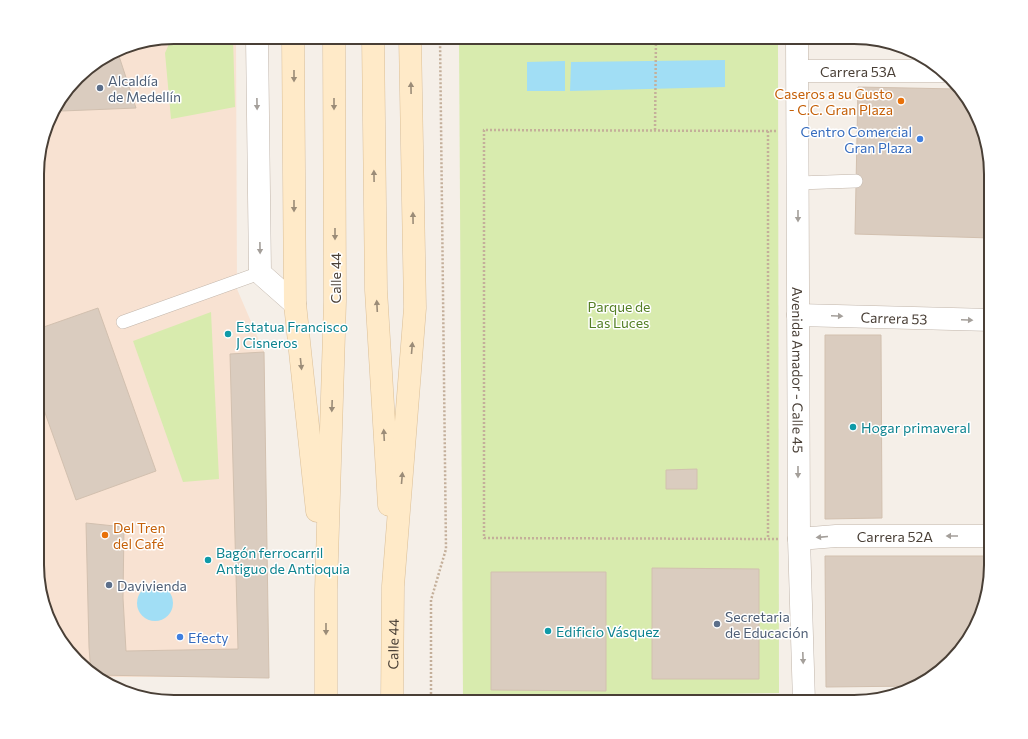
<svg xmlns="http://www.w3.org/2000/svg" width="1028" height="739" font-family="Commissioner,sans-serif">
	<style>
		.commercial { fill: #f8e2d2 }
		.green { fill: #d8ebae }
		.water { fill: #a1def5 }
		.building { fill: #daccbf; stroke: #d2c0af }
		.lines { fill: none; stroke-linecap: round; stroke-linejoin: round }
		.service-casing { stroke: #c1b5aa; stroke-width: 14 }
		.minor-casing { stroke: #c1b5aa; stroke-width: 23 }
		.tertiary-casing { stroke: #c1b5aa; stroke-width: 23 }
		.secondary-casing { stroke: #dbbf97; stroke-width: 23 }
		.path { stroke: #c4af9a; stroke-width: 2.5; stroke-dasharray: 2 2; stroke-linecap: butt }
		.service { stroke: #fff; stroke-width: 13 }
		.minor { stroke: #fff; stroke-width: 22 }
		.tertiary { stroke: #fff; stroke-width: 22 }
		.secondary { stroke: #ffeac8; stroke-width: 22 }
		.oneway { fill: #9b8c78 }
		.oneway2 { fill: #a49f9a }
		.service-dot { fill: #5c6f8a; stroke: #fff; stroke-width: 1.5 }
		.food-dot { fill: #e8710a; stroke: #fff; stroke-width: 1.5 }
		.shop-dot { fill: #3f7fe0; stroke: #fff; stroke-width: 1.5 }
		.culture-dot { fill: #0f9aa8; stroke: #fff; stroke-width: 1.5 }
		.labels { text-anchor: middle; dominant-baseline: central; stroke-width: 3; stroke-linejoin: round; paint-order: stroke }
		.street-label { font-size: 14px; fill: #493f36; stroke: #fff }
		.service-label { font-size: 14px; fill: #4e5e75; stroke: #fff; text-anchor: start }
		.food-label { font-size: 14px; fill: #c56008; stroke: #fff; text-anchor: end }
		.shop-label { font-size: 14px; fill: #366cbe; stroke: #fff; text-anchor: end }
		.park-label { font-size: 14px; fill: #547f25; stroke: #fff }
		.culture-label { font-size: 14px; fill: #0d838f; stroke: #fff; text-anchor: start }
		.rim { fill: none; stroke: #493f36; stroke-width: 2 }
	</style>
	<rect width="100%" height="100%" fill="#f5efe8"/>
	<!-- commercial -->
	<polygon class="commercial" points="174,37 236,37 237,289 264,352 267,677 96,677 90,673 55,633 38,582 38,157 51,113 84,71 122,47"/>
	<!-- green -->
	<g class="green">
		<polygon points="172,37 233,37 235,107 171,119 165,53"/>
		<polygon points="459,37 778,37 779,693 463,698"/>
		<polygon points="211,312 219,479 183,482 133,341"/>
	</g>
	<!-- water -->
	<g class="water">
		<polygon points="725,60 725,87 570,91 571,62"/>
		<polygon points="565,61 565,91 527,91 527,62"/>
		<circle cx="155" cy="603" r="18"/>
	</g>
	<!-- building -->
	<g class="building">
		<polygon points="117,50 136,108 62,111 58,105 84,71"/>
		<polygon points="858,87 957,89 977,113 991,165 991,238 855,234"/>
		<polygon points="98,308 156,471 76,500 38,393 38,329"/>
		<polygon points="825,335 881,335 882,518 825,519"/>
		<polygon points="264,352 269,678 94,675 91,674 89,647 86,523 124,527 123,598 126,651 238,649 230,354"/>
		<polygon points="697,469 697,489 666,489 666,470"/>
		<polygon points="825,556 991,556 991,574 981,617 963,649 916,686 826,687"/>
		<polygon points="652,568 759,569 759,679 652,679"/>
		<polygon points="491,572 606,572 606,691 491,690"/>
	</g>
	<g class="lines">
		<!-- service casing -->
		<g class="service-casing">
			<g id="service">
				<polyline points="798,183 856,181"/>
				<polyline points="123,322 260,273"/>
			</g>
		</g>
		<!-- minor casing -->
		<g class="minor-casing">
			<g id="minor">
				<polyline points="257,37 260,273 295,304"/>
				<path id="s1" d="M798,71H942"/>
				<path id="s2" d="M799,539L836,536H991"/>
			</g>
		</g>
		<!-- tertiary casing -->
		<g class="tertiary-casing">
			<g id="tertiary">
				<path id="s3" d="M797,37L799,539L804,702"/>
				<path id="s4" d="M798,315L991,320"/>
			</g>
		</g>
		<!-- secondary casing -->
		<g class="secondary-casing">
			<g id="secondary">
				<polyline points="293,37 295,304 317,511"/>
				<polyline points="373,37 376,290 389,505"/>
				<polyline points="326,702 326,590 335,301 334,37"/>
				<path id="s5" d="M392,702L393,586L415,308L410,37"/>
			</g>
		</g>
		<!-- path -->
		<g class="path">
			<polyline points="655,130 656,37"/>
			<polyline points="768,131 768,539"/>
			<polyline points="776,131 484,130 484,538 778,539"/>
			<polyline points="431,702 431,600 446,549 440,37"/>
		</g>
		<!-- service -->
		<use href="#service" class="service"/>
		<!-- minor -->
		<use href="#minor" class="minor"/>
		<!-- tertiary -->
		<use href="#tertiary" class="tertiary"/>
		<!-- secondary -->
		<use href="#secondary" class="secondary"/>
	</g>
	<!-- one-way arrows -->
	<defs><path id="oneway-solid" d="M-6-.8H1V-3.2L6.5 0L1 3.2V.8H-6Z"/></defs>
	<g class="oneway">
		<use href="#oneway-solid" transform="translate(294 76) rotate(90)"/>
		<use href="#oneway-solid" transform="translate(411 88) rotate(-91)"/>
		<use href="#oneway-solid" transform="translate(334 104) rotate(90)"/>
		<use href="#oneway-solid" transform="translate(374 176) rotate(-91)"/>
		<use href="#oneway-solid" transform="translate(294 206) rotate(90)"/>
		<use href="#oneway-solid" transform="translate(413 218) rotate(-91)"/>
		<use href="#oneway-solid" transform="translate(335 234) rotate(90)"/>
		<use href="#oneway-solid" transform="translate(377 306) rotate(-93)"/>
		<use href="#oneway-solid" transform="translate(412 348) rotate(-85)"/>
		<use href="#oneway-solid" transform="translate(301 364) rotate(84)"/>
		<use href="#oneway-solid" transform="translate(332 406) rotate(92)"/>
		<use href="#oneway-solid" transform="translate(384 435) rotate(-93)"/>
		<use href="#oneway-solid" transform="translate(402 478) rotate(-85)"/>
		<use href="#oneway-solid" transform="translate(326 629) rotate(90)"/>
	</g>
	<g class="oneway2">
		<use href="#oneway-solid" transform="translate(257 104) rotate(89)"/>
		<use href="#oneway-solid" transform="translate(798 216) rotate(90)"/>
		<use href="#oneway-solid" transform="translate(260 248) rotate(89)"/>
		<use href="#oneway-solid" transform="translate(837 316) rotate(2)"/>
		<use href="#oneway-solid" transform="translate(967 320) rotate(2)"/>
		<use href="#oneway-solid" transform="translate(798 472) rotate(90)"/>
		<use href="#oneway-solid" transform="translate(952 536) rotate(-180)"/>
		<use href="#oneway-solid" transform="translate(822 537) rotate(175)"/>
		<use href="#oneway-solid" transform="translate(803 658) rotate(88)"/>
	</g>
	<!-- markers -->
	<g class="service-dot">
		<circle cx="100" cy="88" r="4"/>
		<circle cx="109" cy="585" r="4"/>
		<circle cx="717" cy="624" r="4"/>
	</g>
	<g class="food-dot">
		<circle cx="901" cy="101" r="4"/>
		<circle cx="105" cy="535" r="4"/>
	</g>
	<g class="shop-dot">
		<circle cx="920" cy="139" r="4"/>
		<circle cx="180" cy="637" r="4"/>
	</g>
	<g class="culture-dot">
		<circle cx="228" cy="334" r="4"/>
		<circle cx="853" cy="427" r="4"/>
		<circle cx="208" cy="560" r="4"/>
		<circle cx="548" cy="631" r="4"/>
	</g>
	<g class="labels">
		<!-- street labels -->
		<g class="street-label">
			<text stroke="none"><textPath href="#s1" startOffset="60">Carrera 53A</textPath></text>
			<text transform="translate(335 278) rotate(-90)">Calle 44</text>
			<text stroke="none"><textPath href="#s4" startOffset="96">Carrera 53</textPath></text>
			<text stroke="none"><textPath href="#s3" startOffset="333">Avenida Amador - Calle 45</textPath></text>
			<text stroke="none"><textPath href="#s2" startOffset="96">Carrera 52A</textPath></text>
			<text stroke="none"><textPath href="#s5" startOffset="58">Calle 44</textPath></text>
		</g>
		<!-- service labels -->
		<g class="service-label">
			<text x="108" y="80">Alcaldía<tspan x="108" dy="16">de Medellín</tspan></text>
			<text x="117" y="585">Davivienda</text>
			<text x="725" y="616">Secretaria<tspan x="725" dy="16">de Educación</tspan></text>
		</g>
		<!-- food labels -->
		<g class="food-label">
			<text x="893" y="93">Caseros a su Gusto<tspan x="893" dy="16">- C.C. Gran Plaza</tspan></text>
			<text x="113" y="527" text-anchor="start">Del Tren<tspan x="113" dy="16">del Café</tspan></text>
		</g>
		<!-- shop labels -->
		<g class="shop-label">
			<text x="912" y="131">Centro Comercial<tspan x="912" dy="16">Gran Plaza</tspan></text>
			<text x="188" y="637" text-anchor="start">Efecty</text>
		</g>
		<!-- park labels -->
		<g class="park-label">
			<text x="619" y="306">Parque de<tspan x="619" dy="16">Las Luces</tspan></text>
		</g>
		<!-- culture labels -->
		<g class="culture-label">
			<text x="236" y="326">Estatua Francisco<tspan x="236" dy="16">J Cisneros</tspan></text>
			<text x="861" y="427">Hogar primaveral</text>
			<text x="216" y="552">Bagón ferrocarril<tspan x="216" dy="16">Antiguo de Antioquia</tspan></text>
			<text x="556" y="631">Edificio Vásquez</text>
		</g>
	</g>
	<!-- crop -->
	<path d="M0 0H1028V739H0ZM174 44H854A130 130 0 0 1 984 174V565A130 130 0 0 1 854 695H174A130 130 0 0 1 44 565V174A130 130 0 0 1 174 44Z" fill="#fff" fill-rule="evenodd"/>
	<path class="rim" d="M174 44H854A130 130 0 0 1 984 174V565A130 130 0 0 1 854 695H174A130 130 0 0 1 44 565V174A130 130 0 0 1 174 44Z"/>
</svg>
